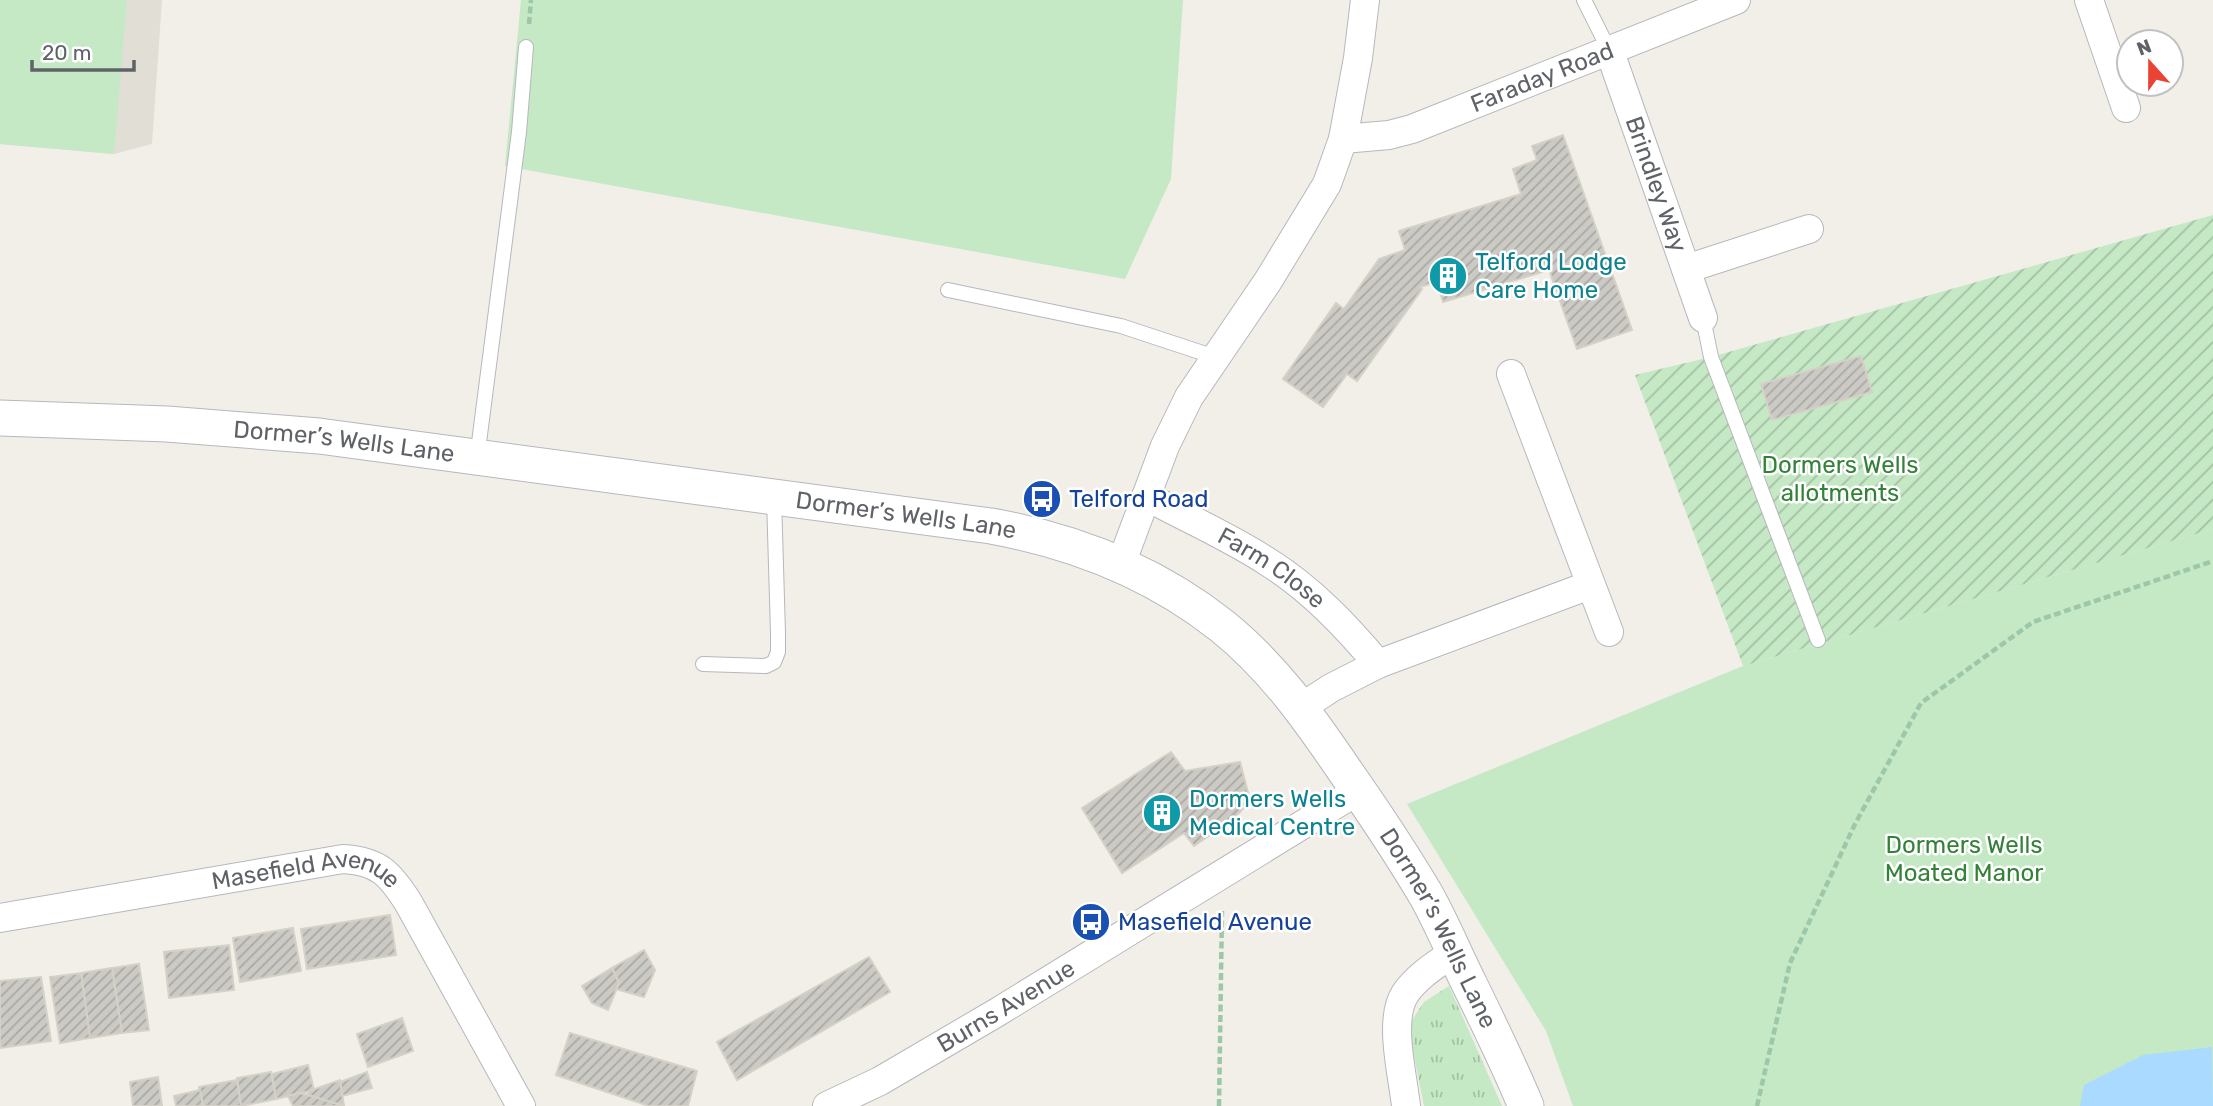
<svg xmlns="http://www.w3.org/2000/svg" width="2213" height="1106" font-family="Rubik,sans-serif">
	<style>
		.education { fill: #e1ded6 }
		.grass { fill: url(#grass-tufts) }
		.park { fill: #c5e8c5 }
		.garden { fill: url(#garden-furrows) }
		.water { fill: #aadaff }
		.building { fill: url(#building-hatch); stroke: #d6d1c6; stroke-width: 2 }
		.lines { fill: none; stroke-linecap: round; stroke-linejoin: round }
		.service-casing { stroke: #b5b8bc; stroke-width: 16 }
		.minor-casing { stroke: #b5b8bc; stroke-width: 30 }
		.tertiary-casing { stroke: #b5b8bc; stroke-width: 37 }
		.path { stroke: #9cc7a9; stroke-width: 4.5; stroke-dasharray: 7 3.5; stroke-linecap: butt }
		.service { stroke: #fff; stroke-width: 14 }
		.minor { stroke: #fff; stroke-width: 28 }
		.tertiary { stroke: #fff; stroke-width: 35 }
		.labels { text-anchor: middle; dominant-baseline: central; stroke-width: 5; stroke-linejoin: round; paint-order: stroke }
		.street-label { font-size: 24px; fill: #5f6368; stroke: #fff }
		.culture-label { font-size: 24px; fill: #0d838f; stroke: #fff; text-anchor: start }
		.park-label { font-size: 24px; fill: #348238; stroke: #fff }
		.transit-label { font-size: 24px; fill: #164399; stroke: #fff; text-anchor: start }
	</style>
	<defs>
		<pattern id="grass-tufts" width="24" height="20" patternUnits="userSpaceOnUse" patternTransform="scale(1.75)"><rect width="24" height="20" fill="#c5e8c5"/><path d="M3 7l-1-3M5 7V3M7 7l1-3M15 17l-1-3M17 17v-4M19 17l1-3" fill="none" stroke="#a3c0a4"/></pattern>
		<pattern id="garden-furrows" width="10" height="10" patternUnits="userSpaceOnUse" patternTransform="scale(1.75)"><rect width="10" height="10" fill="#c5e8c5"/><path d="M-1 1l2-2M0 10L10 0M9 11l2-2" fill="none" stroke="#a3c0a4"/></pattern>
		<pattern id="building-hatch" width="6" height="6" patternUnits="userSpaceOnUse" patternTransform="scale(1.75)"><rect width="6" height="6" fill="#cccac5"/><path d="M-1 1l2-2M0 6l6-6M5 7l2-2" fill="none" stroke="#a9a8a4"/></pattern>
	</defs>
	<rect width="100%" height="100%" fill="#f1efe8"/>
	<!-- education -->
	<polygon class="education" points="0,0 162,0 152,144 114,154 0,144"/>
	<!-- grass -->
	<polygon class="grass" points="1449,986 1502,1106 1424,1106 1408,1026 1424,1002"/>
	<!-- park -->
	<g class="park">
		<polygon points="0,0 127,0 114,154 0,144"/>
		<polygon points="521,0 1183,0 1171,179 1125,279 505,166"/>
		<polygon points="2213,529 2213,1106 1573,1106 1546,1031 1407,804 1743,666"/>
	</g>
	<!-- garden -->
	<polygon class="garden" points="2213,215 2213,529 1743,666 1635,375 1711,357"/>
	<!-- water -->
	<polygon class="water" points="2212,1047 2213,1106 2080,1106 2084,1085 2143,1055"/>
	<!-- building -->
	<g class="building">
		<polygon points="1563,135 1632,330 1577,349 1549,270 1443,302 1437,282 1420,287 1422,289 1357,381 1347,374 1323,407 1283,379 1336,303 1344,309 1379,259 1405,250 1399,231 1521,194 1513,169 1537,160 1532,146"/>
		<polygon points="1861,356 1872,392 1772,420 1761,384"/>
		<polygon points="1171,752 1185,771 1240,762 1250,800 1235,818 1194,846 1184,833 1122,873 1082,808"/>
		<polygon points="390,915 396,955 307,969 301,929"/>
		<polygon points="293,928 301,971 240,982 233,938"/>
		<polygon points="229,945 234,990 169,998 164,952"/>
		<polygon points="644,950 655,970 644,997 616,989 619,983 612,968"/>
		<polygon points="869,957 890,992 737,1080 717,1042"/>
		<polygon points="139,964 149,1030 122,1033 112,968"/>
		<polygon points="112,968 122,1033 90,1038 81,973"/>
		<polygon points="612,968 619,983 608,1010 592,1003 582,986"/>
		<polygon points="81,973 90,1038 60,1043 50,977"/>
		<polygon points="41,977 51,1041 0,1048 0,981"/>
		<polygon points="402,1018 413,1051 368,1067 357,1034"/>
		<polygon points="570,1033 697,1071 688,1106 649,1106 556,1075"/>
		<polygon points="308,1065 314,1090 276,1099 272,1074"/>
		<polygon points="271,1072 276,1099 241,1106 237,1078"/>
		<polygon points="367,1072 372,1088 342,1096 340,1082"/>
		<polygon points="158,1077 162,1106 133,1106 130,1082"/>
		<polygon points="237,1080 241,1106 203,1106 199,1087"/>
		<polygon points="340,1080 344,1106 308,1095 309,1091"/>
		<polygon points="200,1090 203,1106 176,1106 174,1096"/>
		<polygon points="299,1093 308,1095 344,1106 293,1106 288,1096"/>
	</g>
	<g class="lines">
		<!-- service casing -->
		<g class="service-casing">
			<g id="service">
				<polyline points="1584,0 1610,52"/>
				<polyline points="948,290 1121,326 1215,357"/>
				<polyline points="1703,318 1711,357 1818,640"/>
				<polyline points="477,458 519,132 526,47"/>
				<polyline points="703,664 766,666 774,662 778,652 778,633 774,498"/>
			</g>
		</g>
		<!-- minor casing -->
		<g class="minor-casing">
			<g id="minor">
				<polyline points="2089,0 2126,108"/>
				<path id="s1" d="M1610,52L1703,318"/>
				<path id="s2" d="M1343,139L1389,135L1412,129L1736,0"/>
				<polyline points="1686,269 1809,229"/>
				<polyline points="1511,374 1609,632"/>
				<path id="s3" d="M1146,496C1186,518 1230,537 1268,562C1311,589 1346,626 1378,664L1590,585"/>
				<polyline points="1121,564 1165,446 1189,397 1268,281 1327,184 1343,139 1358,58 1365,0"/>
				<polyline points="1302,707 1331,688 1378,664"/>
				<path id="s4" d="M0,918L343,859C379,861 390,874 408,902L521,1106"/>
				<path id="s5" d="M827,1106L880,1081L996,1013L1359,790"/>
				<path d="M1406,1106C1403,1076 1388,1020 1405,994C1416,977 1437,964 1454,952"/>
			</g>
		</g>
		<!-- tertiary casing -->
		<g class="tertiary-casing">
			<g id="tertiary">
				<path id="s6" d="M0,418L167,424L319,436L991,526C1074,541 1155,573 1222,626C1273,667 1309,718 1345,771C1373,811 1401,853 1426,895C1440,920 1451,946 1463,971C1485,1016 1507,1060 1526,1106"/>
			</g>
		</g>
		<!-- path -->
		<g class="path">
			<polyline points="529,24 531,0"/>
			<polyline points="1219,1106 1222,911"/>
			<polyline points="1757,1106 1790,963 1855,824 1921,703 2033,622 2213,561"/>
		</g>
		<!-- service -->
		<use href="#service" class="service"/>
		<!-- minor -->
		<use href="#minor" class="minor"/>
		<!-- tertiary -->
		<use href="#tertiary" class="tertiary"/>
	</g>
	<!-- icons -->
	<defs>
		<g id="building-disc" transform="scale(2.0125)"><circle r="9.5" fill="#0f9aa8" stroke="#fff"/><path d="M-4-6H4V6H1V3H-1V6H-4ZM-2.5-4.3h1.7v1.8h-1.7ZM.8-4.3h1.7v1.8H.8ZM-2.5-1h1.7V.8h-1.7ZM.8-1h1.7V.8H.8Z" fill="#fff"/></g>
		<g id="bus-disc" transform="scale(2.0125)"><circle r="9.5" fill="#1a4fb4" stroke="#fff"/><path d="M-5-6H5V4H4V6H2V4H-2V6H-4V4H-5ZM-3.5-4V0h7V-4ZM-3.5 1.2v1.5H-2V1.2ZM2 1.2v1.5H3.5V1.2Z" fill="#fff"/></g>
	</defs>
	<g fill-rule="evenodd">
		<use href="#building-disc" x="1448" y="276"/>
		<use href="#bus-disc" x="1042" y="499"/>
		<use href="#building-disc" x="1162" y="813"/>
		<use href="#bus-disc" x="1091" y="922"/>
	</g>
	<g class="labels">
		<!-- street labels -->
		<g class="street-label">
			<text stroke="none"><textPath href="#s2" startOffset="210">Faraday Road</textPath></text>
			<text stroke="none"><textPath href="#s1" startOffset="140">Brindley Way</textPath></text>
			<text stroke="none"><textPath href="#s6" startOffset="345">Dormer’s Wells Lane</textPath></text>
			<text stroke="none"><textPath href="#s6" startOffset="912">Dormer’s Wells Lane</textPath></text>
			<text stroke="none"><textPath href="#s3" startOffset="145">Farm Close</textPath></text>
			<text stroke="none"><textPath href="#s4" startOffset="312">Masefield Avenue</textPath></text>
			<text stroke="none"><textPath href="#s6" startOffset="1626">Dormer’s Wells Lane</textPath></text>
			<text stroke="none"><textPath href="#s5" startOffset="205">Burns Avenue</textPath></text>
		</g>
		<!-- culture labels -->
		<g class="culture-label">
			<text x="1475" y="262">Telford Lodge<tspan x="1475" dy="28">Care Home</tspan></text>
			<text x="1189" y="799">Dormers Wells<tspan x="1189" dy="28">Medical Centre</tspan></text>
		</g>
		<!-- park labels -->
		<g class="park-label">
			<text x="1840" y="465">Dormers Wells<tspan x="1840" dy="28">allotments</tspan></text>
			<text x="1964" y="845">Dormers Wells<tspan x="1964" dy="28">Moated Manor</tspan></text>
		</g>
		<!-- transit labels -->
		<g class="transit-label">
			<text x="1069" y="499">Telford Road</text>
			<text x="1118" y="922">Masefield Avenue</text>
		</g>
	</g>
	<!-- north arrow -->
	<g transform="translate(2150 63) rotate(339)"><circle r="33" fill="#ffffff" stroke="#bfc1c3" stroke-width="2"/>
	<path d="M0-5L12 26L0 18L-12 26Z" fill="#ea4335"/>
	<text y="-10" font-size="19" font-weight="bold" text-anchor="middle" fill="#5f6368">N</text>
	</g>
	<!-- scale -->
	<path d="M32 60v10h102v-10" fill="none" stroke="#5f6368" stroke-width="3.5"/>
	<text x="42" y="60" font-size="21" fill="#5f6368" stroke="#ffffff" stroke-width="5" paint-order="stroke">20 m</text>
</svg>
